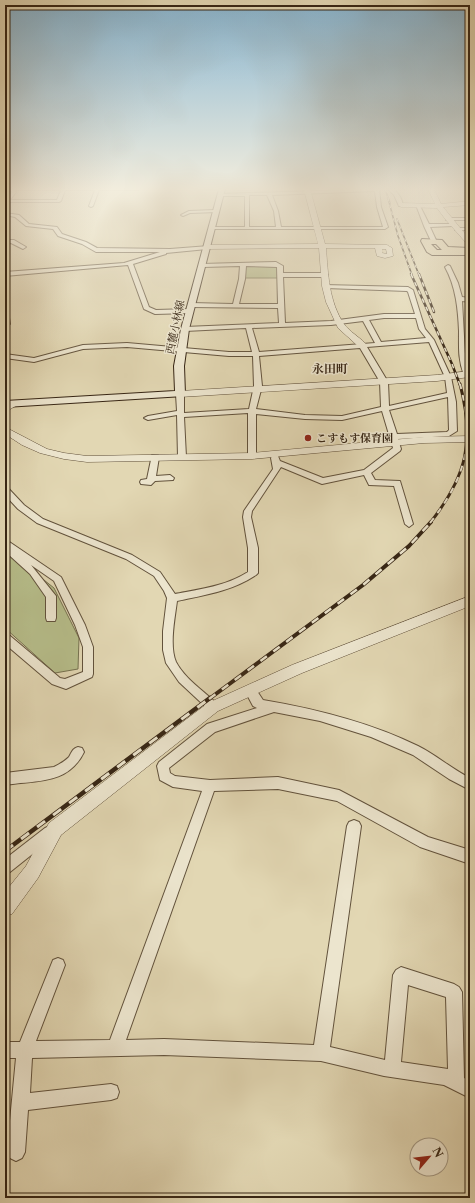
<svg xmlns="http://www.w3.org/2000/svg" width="475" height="1203" font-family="'Libre Caslon Text','Noto Serif JP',serif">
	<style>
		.green { fill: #b6bd8a; stroke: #767250 }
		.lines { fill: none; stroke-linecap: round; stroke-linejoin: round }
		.minor-casing { stroke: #62523c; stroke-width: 2 }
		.tertiary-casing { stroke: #62523c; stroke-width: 1 }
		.secondary-casing { stroke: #372615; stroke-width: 2 }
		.primary-casing { stroke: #372615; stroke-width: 2 }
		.minor { fill: #ece5ce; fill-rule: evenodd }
		.tertiary { fill: #ece5ce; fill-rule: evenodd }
		.secondary { fill: #ece5ce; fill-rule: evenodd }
		.primary { fill: #e2d7b3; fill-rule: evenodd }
		.rail-far4-casing { stroke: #372615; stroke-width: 1.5 }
		.rail-far3-casing { stroke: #372615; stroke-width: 2.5 }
		.rail-far2-casing { stroke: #372615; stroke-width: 3 }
		.rail-far1-casing { stroke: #372615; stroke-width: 4 }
		.rail-casing { stroke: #372615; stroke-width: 4.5 }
		.rail-far4 { stroke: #ece5ce; stroke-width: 1; stroke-dasharray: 3.5; stroke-linecap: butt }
		.rail-far3 { stroke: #ece5ce; stroke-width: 1.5; stroke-dasharray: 4.5; stroke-linecap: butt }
		.rail-far2 { stroke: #ece5ce; stroke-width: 2; stroke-dasharray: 6; stroke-linecap: butt }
		.rail-far1 { stroke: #ece5ce; stroke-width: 2.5; stroke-dasharray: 8; stroke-linecap: butt }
		.rail { stroke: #ece5ce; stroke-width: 3; stroke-dasharray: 10; stroke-linecap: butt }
		.poi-dot { fill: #8f2418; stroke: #ece5ce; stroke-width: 1.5 }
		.labels { text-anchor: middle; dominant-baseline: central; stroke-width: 3; stroke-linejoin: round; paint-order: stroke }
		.far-street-label { font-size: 11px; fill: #372615; stroke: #ece5ce }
		.far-poi-label { font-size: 11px; font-weight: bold; fill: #372615; stroke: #ece5ce; text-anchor: start }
		.far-neighbourhood-label { font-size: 12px; font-weight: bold; fill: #372615; stroke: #ece5ce }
	</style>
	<rect width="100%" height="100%" fill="#e2d7b3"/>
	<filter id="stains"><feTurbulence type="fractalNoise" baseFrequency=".005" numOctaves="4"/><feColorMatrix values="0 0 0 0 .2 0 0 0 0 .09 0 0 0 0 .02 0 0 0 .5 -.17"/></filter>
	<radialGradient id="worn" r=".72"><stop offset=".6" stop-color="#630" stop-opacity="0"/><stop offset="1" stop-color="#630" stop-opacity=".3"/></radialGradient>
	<!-- green -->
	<g class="green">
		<polygon points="246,266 277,266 278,278 244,278"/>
		<polygon points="5,549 54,588 79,638 78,669 55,673 5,628"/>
	</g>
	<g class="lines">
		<!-- minor casing -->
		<g class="minor-casing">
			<g id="minor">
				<path d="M6,189H140L138,190H99L93,206L91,207L89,206L95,190H65L61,201L59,202H7L5,201L12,192ZM15,190H61L57,200H10L16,192Z"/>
				<path d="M379,189L381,207L388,227L385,229H212L210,228L212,227H245V196H218L220,194ZM375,191L377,207L383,227H281L278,211L272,195ZM249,195H267L274,211L276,227H249Z"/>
				<path d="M388,189C397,189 402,198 403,206H399L394,195Z"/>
				<polygon points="416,205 420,206 429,224 453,224 455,225 453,226 430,227 436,240 431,241 424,226"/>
				<polygon points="215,210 217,212 190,213 183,216 181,215 189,211"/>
				<polygon points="5,213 19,215 29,224 57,227 62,234 86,242 97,248 170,249 209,246 209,248 207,249 166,253 166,254 133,264 149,307 156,310 190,309 193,311 190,313 155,314 144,309 128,265 5,276 5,272 124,263 160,252 96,252 82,244 58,236 53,229 26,226 15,217 5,215"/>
				<polygon points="448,218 470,218 470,220 446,220"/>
				<polygon points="457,228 470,228 470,230 455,230"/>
				<polygon points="5,240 14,240 26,247 23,249 11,243 5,244"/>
				<path d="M276,262L283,266V273H325L328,275L325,277H283L285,323L331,321L384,314H415L408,292L407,291L326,288L323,286L324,285L408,287L413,290L425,329L434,340L451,377L456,402L457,431L449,436L398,439L401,449L400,451L371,473L375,480L400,481L413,524L409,527L405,524L394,486L369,485L364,475L322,484L281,467L252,511L251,517L258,548V573L256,575C232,591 205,595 177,601C175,617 169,646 176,662C184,678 204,691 217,704L219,707L217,710L213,712L209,710L179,682L166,663L163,650V631L167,598L164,591L154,576L126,559L37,523L18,509L5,495V487L8,488L24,505L43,519L132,555L160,572L175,594C201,589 226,586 248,572V548L243,517L244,511L273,469L271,458L272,456H278L280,461L323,478L364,470L393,448L382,411L342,420L305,419L256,414V456L252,458L248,456V413L184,417L186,457L182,459L178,457L177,415L148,420L144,418L148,416L177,411L176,394L180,392L184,394V413L249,409L254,386L253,356H229L127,347L83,349L34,362L5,358V354L34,358L83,345L127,343L229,352H252L246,328L185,331L182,329L185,327L279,323L278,308L191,307L188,305L191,303L233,304L239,279L240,266L203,267L201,266V264ZM246,266L277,267L278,304H239L245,279ZM384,318H416L419,329L426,338L381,342L369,320ZM363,321L375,343L259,352L252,328L331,325ZM429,342L445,377L447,393L389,406L388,382L367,347ZM360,348L380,382L381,407L342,416L305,415L256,409L262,386L259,356ZM448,397L449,430L447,432L397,434L389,410Z"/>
				<path d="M448,265L450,266L458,283L462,297L470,298V302L462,301L465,354L469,376L467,377L464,375C458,360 459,347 459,331C458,309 456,287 445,267Z"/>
				<polygon points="5,310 8,312 10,324 5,323"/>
				<polygon points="5,376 8,378 8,381 5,383"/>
				<polygon points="152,455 158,455 159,457 156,476 170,475 174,478 173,480 155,481 151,485 141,484 140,482 141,480 147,479"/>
				<polygon points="5,539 61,577 85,625 93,647 93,674 92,677 66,689 52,684 5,644 5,634 9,635 60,678 65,679 83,672 83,647 75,625 54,581 31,565 56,596 56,618 55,621 47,621 46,618 46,597 30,574 9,555 7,553 10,550 5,546"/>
				<path d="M251,686L255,688L263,700C316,709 369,722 418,746C436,755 452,769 470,778V790L449,779L413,755L371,737L320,721L274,712L215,732L169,768L170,773L175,776L210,780L278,777L339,790L428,837L470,850V864L420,847L337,801L278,789L214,791L126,1040L164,1039L314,1045L347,826L349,822L354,820L359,822L361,826L330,1047L385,1060L393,975L396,970L401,967L454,984L459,987L462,992L464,1078L470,1081V1098L444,1085L384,1076L321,1061L164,1055L32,1058L30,1093L111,1084L117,1086L119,1092L117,1098L111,1100L28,1110L25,1152L22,1158L16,1161L10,1158L7,1152L16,1058H5V1042H20L53,960L58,958L63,960L65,965L36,1041L110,1040L202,791L173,787L160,780L157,766L159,762L207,724L257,708L253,706L245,691L247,688ZM408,985L446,997L448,1069L401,1062Z"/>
				<path d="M78,747L82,748L84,752C68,785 36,780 5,785V773L54,767C60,764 65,761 69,757C72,752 72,749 78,747Z"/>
				<polygon points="50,826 55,828 57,832 55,836 10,872 5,874 5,859 45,828"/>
			</g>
		</g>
		<!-- tertiary casing -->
		<g class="tertiary-casing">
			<g id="tertiary">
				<path d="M304,189H310L325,244L387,245L392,248L393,256L385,258L377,256L375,248H326C328,274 329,302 344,324C349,331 359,337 365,343L366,345L365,347H359L338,328L326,302L322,286L319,248L207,249L204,247L207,245L318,244ZM382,249H386L387,254L382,253Z"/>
				<polygon points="428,189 434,189 441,204 470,201 470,205 443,207 470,240 470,246 468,245 446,220 437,208 401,207 398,205 401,203 435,204"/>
				<polygon points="470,371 470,377 437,381 180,397 175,394 180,391 437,375"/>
				<polygon points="14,401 17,402 19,404 5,412 5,405"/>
				<polygon points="5,427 47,449 64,453 87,456 252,453 424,437 470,436 470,442 424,443 252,459 87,462 64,459 40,453 22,445 5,434"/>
				<polygon points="470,596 470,606 302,673 218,711 61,835 38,878 12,914 5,916 5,892 26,866 49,823 208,703 292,665"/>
			</g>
		</g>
		<!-- secondary casing -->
		<g class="secondary-casing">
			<polygon id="secondary" points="219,189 225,189 189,329 184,366 185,394 184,396 5,407 5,401 175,391 174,366 181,329"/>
		</g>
		<!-- primary casing -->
		<g class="primary-casing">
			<path id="primary" d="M422,239L442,240L448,247L470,248V255H432L427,252L421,241ZM431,244H436L442,250H437Z"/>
		</g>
		<!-- minor -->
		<use href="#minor" class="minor"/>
		<!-- tertiary -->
		<use href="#tertiary" class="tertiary"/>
		<!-- secondary -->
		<use href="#secondary" class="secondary"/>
		<!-- primary -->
		<use href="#primary" class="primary"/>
		<!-- rail-far4 casing -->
		<g class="rail-far4-casing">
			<g id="rail-far4">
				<polyline points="385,189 390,203"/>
				<polyline points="388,198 398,236 412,275"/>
				<polyline points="397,219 419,275"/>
			</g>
		</g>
		<!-- rail-far3 casing -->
		<g class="rail-far3-casing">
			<g id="rail-far3">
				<polyline points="411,274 452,364 460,385"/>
				<polyline points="419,274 434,312"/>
			</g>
		</g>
		<!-- rail-far2 casing -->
		<g class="rail-far2-casing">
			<path id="rail-far2" d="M430,523C467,476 475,441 460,384"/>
		</g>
		<!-- rail-far1 casing -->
		<g class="rail-far1-casing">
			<polyline id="rail-far1" points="209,699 363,585 409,546 431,522"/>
		</g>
		<!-- rail casing -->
		<g class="rail-casing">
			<polyline id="rail" points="5,851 210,698"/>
		</g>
		<!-- rail-far4 -->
		<use href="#rail-far4" class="rail-far4"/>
		<!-- rail-far3 -->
		<use href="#rail-far3" class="rail-far3"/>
		<!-- rail-far2 -->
		<use href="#rail-far2" class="rail-far2"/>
		<!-- rail-far1 -->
		<use href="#rail-far1" class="rail-far1"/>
		<!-- rail -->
		<use href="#rail" class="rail"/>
	</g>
	<!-- sky -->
	<linearGradient id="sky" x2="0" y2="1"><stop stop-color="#87b6d3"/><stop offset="0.53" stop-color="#f2eddd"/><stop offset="1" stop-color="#f2eddd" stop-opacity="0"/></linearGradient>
	<rect width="475" height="357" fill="url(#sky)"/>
	<!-- markers -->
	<circle class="poi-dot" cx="308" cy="438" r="4"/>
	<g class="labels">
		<!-- far-street labels -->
		<g class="far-street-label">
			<text transform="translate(175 327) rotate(-78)">西麓小林線</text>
		</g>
		<!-- far-poi labels -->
		<g class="far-poi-label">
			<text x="316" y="438">こすもす保育園</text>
		</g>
		<!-- far-neighbourhood labels -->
		<g class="far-neighbourhood-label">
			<text x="330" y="368">永田町</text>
		</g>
	</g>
	<!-- margin -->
	<rect width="475" height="1203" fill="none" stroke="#e2d7b3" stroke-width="20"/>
	<rect x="6" y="6" width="463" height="1191" fill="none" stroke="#372615" stroke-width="2"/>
	<rect x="10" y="10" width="455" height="1183" fill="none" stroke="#372615"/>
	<!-- north arrow -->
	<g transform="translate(429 1157) rotate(62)"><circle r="19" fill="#ece5ce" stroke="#a49984"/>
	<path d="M0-3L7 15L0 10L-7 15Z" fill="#8f2418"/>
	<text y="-6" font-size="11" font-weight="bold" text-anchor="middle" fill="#372615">N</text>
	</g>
	<rect width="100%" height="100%" filter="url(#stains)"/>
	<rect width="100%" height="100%" fill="url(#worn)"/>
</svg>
